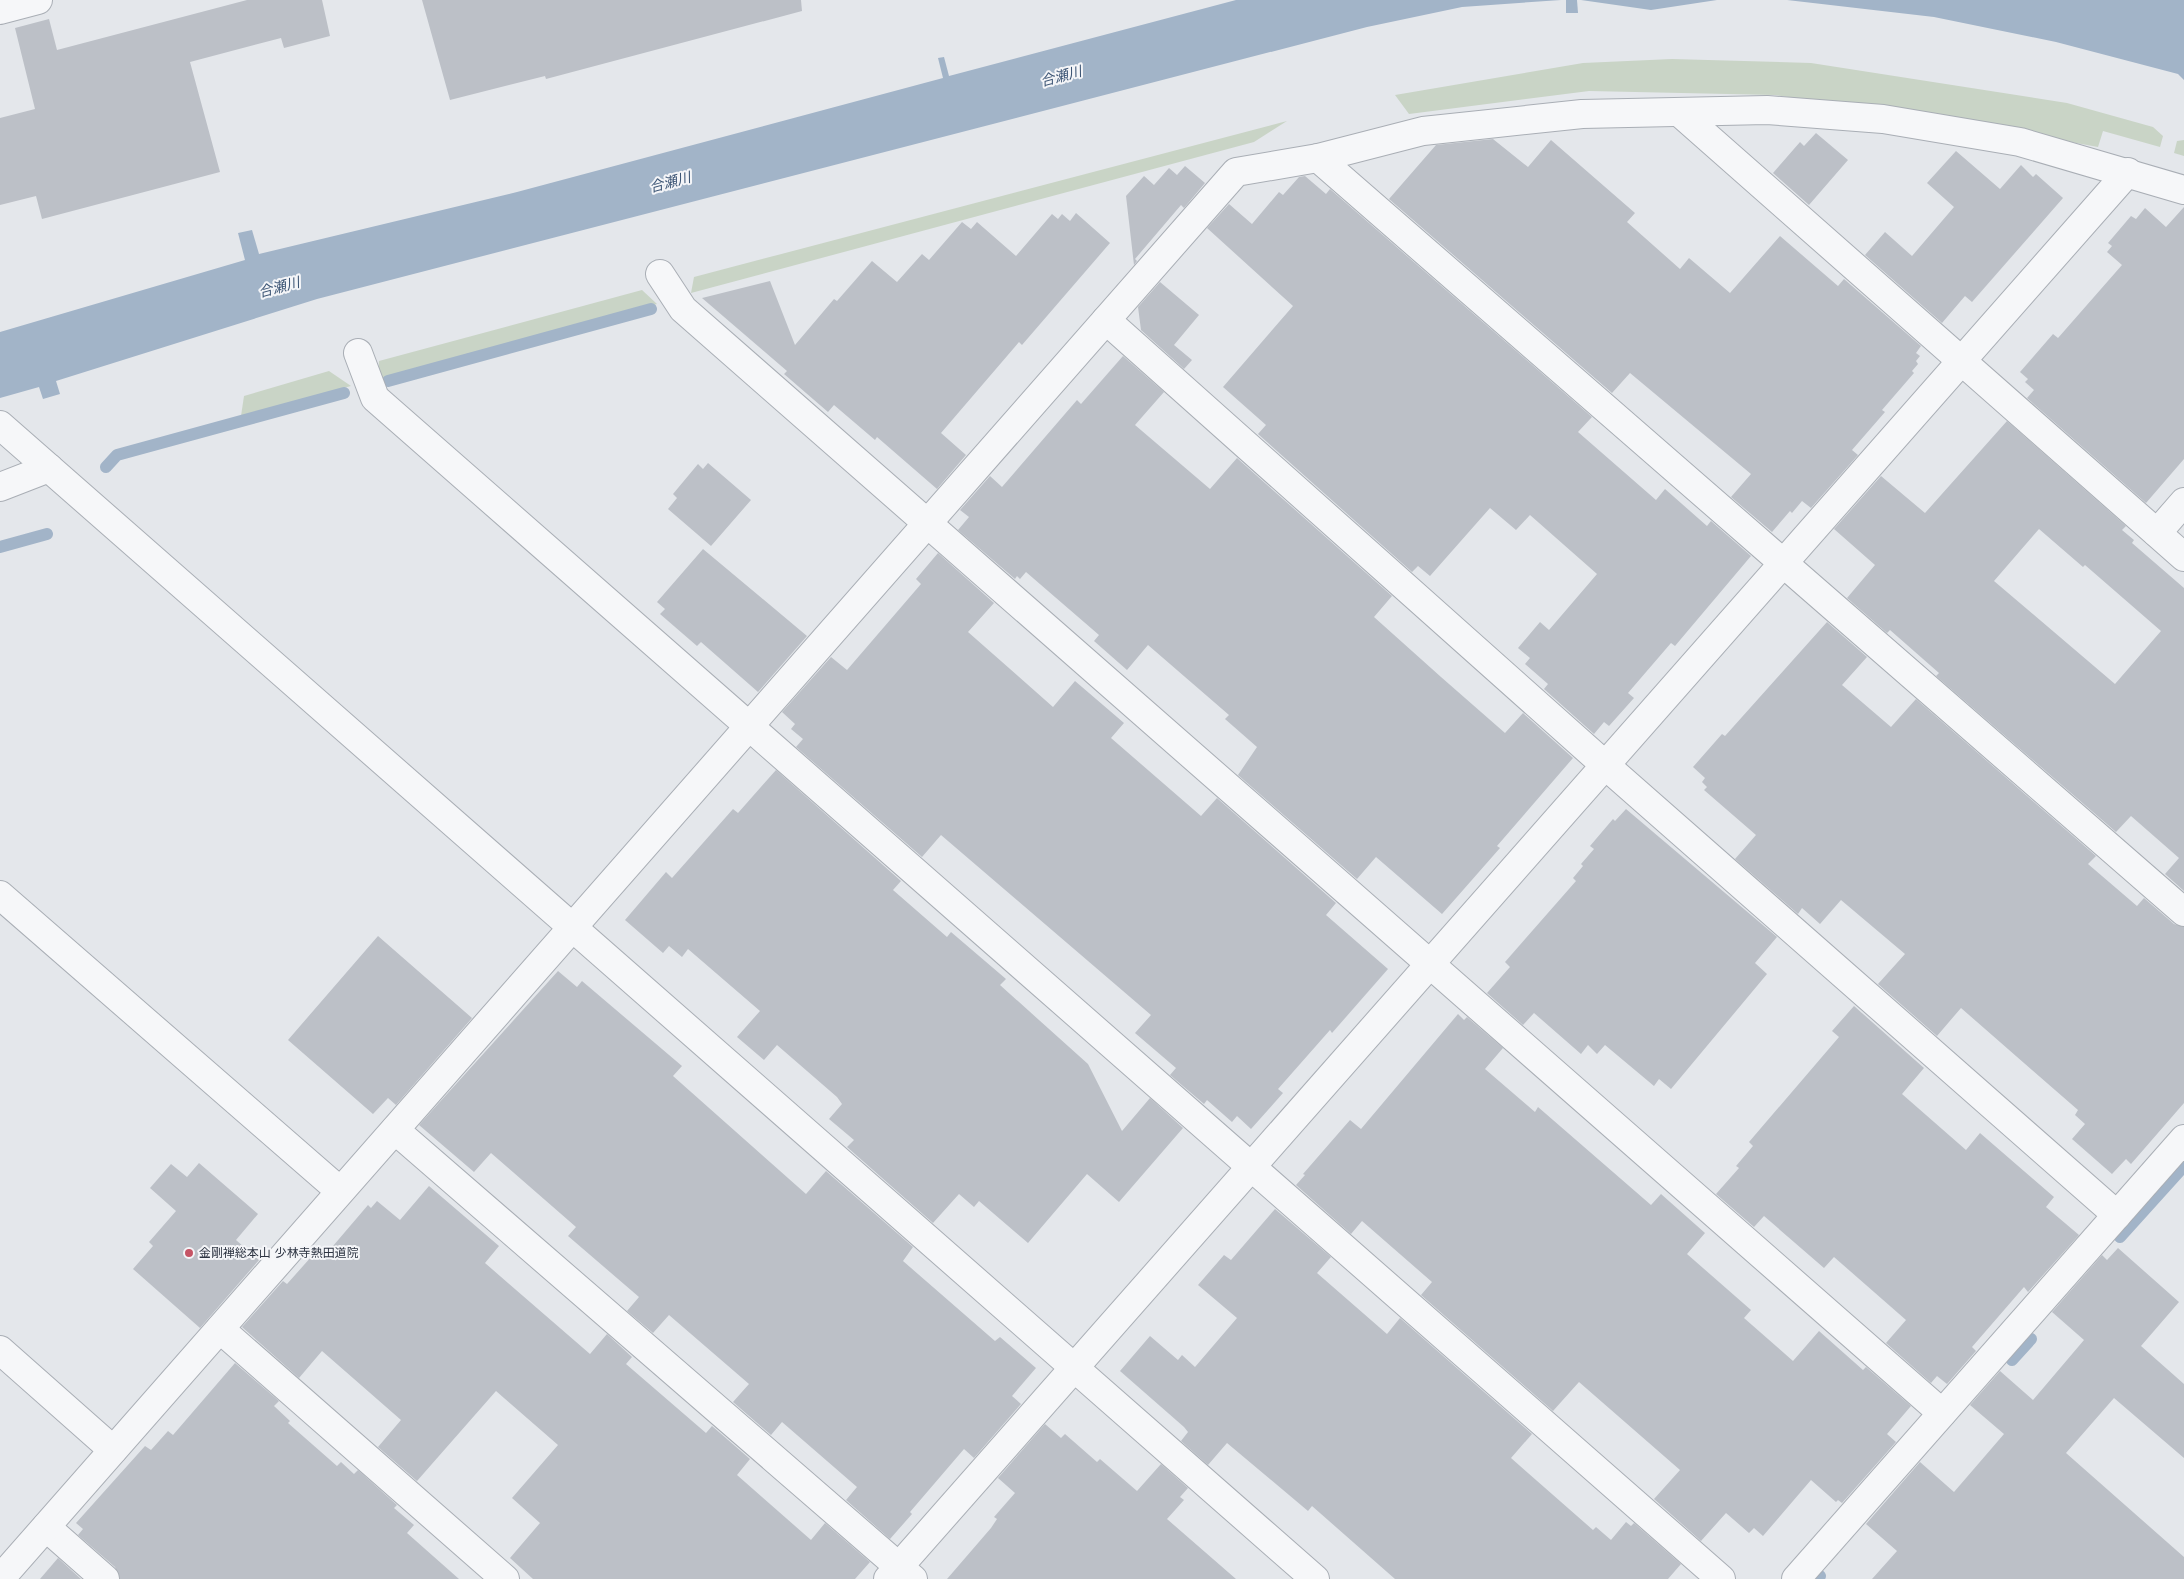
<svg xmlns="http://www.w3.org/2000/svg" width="2184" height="1579" font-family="'DejaVu Sans','Noto Sans JP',sans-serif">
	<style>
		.green { fill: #c9d4c6 }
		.water { fill: #a2b4c8 }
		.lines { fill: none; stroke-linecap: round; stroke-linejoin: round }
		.stream { stroke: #a2b4c8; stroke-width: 12 }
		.building { fill: #bcc0c7; fill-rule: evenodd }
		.minor-casing { stroke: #a9aeb5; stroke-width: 30 }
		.minor { stroke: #f6f7f9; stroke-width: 28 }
		.poi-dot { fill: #c55465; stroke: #f4f5f8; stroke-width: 2 }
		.labels { text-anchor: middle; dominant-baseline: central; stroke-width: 4; stroke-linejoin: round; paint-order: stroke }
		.poi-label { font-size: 12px; fill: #2d3442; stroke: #f4f5f8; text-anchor: start }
		.water-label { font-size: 14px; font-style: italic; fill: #3a5373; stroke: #f4f5f8 }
	</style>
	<rect width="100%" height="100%" fill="#e4e7eb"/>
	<!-- green -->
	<g class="green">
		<polygon points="1672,59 1811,63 2067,103 2153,127 2163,136 2160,147 2103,131 2098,147 1937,118 1774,95 1589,91 1409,114 1395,95 1583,63"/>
		<polygon points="1287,121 1254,142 691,293 694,277"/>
		<polygon points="2184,140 2184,156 2174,153 2177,141"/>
		<polygon points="642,290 657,304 378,380 379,361"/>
		<polygon points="329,371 351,386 241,416 244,396"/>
	</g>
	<!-- water -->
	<g class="water">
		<polygon points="1236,0 1561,0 1462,7 1367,27 317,299 56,381 60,394 43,399 39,387 0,398 0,332 245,260 238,233 252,230 259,254 517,192 943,78 938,58 944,57 949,76"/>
		<polygon points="1566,0 1577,0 1578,13 1566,13"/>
		<polygon points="1581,0 1717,0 1651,10"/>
		<polygon points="1787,0 2184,0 2184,80 2178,74 2056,42 1934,17"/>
	</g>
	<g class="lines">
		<!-- stream -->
		<g class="stream">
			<polyline points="388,381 651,309"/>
			<polyline points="106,467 117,455 344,393"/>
			<polyline points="0,547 47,534"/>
			<polyline points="2120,1237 2184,1166"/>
			<polyline points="2012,1360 2031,1339"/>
			<polyline points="1818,1579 1820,1576"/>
		</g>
	</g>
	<!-- building -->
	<g class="building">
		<polygon points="247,0 322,0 330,36 284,48 281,38 190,62 220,172 42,219 36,196 0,205 0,118 35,109 15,28 49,19 57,50"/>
		<polygon points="422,0 801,0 802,11 546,79 545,76 450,100"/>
		<polygon points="1816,133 1848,160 1809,205 1773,173 1800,142 1804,146"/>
		<polygon points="1493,139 1528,167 1551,140 1635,213 1627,222 1680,269 1689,258 1730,293 1780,236 1838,286 1844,279 1921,346 1916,353 1920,356 1916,361 1918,364 1912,371 1914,373 1882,410 1885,412 1852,450 1858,455 1811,508 1802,501 1792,513 1790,511 1772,532 1731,497 1751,474 1630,373 1612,393 1389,199 1436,145"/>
		<polygon points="1956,151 2000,189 2021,165 2033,177 2036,174 2063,198 1972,302 1965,296 1942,323 1865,255 1885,232 1912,256 1954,207 1927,183"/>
		<polygon points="1185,166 1205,183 1184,208 1181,205 1135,259 1137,261 1134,265 1126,196 1144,176 1154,185 1169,168 1177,175"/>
		<polygon points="1305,176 1326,194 1330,189 1592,417 1578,432 1656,500 1665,489 1707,526 1711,521 1751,556 1675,646 1671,643 1628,693 1634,698 1609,726 1604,722 1594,734 1544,689 1548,684 1525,664 1530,658 1518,648 1540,622 1549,630 1597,574 1530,515 1516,530 1490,508 1430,576 1418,566 1412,572 1258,434 1266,425 1223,387 1293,306 1207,228 1229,204 1252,224 1279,192 1283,195 1299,177"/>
		<polygon points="2184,207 2184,459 2146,503 2027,398 2034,390 2025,382 2028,379 2020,372 2053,334 2058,338 2122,265 2107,252 2112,246 2108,243 2131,216 2136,219 2145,208 2166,227"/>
		<polygon points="1076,213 1110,243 1022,345 1019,342 941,433 966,455 937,489 877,437 875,440 834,405 828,412 784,374 787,371 702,298 770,281 795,345 834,299 837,301 872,261 897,282 922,254 929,260 962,222 971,229 977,222 1016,256 1052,214 1058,219 1062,214 1070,221"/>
		<polygon points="1160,282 1199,315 1174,345 1192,360 1184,369 1141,330 1138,307"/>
		<polygon points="1123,356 1164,392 1135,425 1210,489 1237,458 1392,596 1374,617 1441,677 1505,733 1523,713 1573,758 1497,846 1500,848 1442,914 1376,857 1357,879 1238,775 1257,747 1225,719 1229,715 1148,645 1127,670 1094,641 1099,635 1026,572 1020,579 1017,576 1015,579 958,530 969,517 960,510 990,476 1002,487 1077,400 1081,404"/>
		<path d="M2007,421L2126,526L2122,530L2134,540L2132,543L2184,588V891L2165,874L2179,858L2131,816L2116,832L1936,676L1939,673L1890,630L1887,633L1847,598L1875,565L1834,529L1881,476L1925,513ZM2039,529L2083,567L2085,565L2161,631L2115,684L1994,581Z"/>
		<polygon points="708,463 751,500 711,546 668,509 677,498 673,494 698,464 703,469"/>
		<polygon points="703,549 807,636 758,692 701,642 697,646 660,614 665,609 657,602"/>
		<polygon points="938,553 994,603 968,632 1053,707 1075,681 1124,723 1111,738 1201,816 1217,798 1336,903 1326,915 1388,969 1332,1033 1330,1030 1278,1089 1283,1093 1251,1129 1237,1116 1232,1122 1207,1100 1204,1104 1170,1075 1176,1068 1135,1033 1151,1015 941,835 922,857 796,747 803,739 791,729 795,724 782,712 831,657 847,670 921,584 916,579"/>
		<polygon points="1827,622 1867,657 1842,685 1891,727 1916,699 2096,856 2088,864 2137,906 2144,898 2174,924 2184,927 2184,1103 2131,1164 2126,1159 2112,1174 2072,1139 2085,1124 2075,1115 2078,1110 1961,1008 1937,1036 1878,984 1905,954 1841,900 1820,924 1802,908 1798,914 1735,859 1756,835 1704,790 1707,787 1702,782 1705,778 1693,767 1722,734 1725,736"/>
		<polygon points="776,770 901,881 893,890 947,937 951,932 1006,979 1000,985 1088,1064 1122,1131 1150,1098 1183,1128 1119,1202 1087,1174 1028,1243 979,1201 974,1207 959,1194 933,1223 847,1147 854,1140 829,1119 842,1104 837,1097 777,1045 764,1060 737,1037 760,1011 688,949 682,957 669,946 663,953 625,920 666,872 672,878 733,809 738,813"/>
		<polygon points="1626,809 1777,937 1755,963 1767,974 1671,1089 1659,1079 1654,1086 1605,1045 1597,1054 1588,1045 1581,1054 1534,1013 1523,1025 1487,993 1510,967 1505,962 1576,881 1573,878 1583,866 1581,864 1594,849 1590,846 1613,819 1615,821"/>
		<polygon points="378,936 472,1018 396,1105 388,1098 373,1114 288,1040"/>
		<polygon points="558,971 577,987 582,981 682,1066 673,1076 806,1194 826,1171 913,1247 903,1261 995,1341 1000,1337 1036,1368 1012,1396 1021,1404 974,1458 964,1449 910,1512 912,1514 890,1539 846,1500 857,1487 782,1422 771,1435 733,1402 749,1384 669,1315 653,1333 627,1311 639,1297 568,1236 576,1227 491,1153 474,1172 419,1125"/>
		<polygon points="1854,1006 1924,1068 1902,1094 1966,1150 1980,1133 2054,1197 2046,1207 2079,1235 2028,1292 2024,1287 1972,1347 1976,1351 1947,1384 1937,1376 1931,1383 1886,1343 1906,1320 1834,1257 1824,1268 1764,1216 1754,1227 1716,1194 1739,1168 1736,1166 1753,1146 1749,1142 1839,1037 1832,1031"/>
		<polygon points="1458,1014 1464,1020 1467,1017 1503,1048 1485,1069 1535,1112 1538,1107 1651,1205 1661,1194 1705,1233 1687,1254 1751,1310 1744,1318 1793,1361 1819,1331 1863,1370 1866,1367 1911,1406 1887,1434 1896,1442 1842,1503 1838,1500 1836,1502 1811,1480 1763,1536 1754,1528 1749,1533 1726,1513 1701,1541 1654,1499 1680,1470 1579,1382 1553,1411 1421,1295 1432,1282 1362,1221 1351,1234 1296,1185 1305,1175 1303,1174 1350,1120 1361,1129"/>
		<polygon points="199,1163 258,1214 236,1240 259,1260 200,1328 133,1269 153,1246 149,1242 176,1211 150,1188 171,1164 187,1177"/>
		<polygon points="429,1186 499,1246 485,1263 590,1354 607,1334 632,1357 626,1364 706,1433 712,1426 750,1459 737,1475 811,1540 825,1523 870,1562 855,1579 533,1579 510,1558 540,1523 512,1498 558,1445 496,1391 417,1481 378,1447 401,1420 322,1351 299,1378 242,1327 283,1281 287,1284 320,1247 327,1253 368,1205 371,1208 377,1201 400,1220"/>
		<polygon points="1275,1209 1331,1257 1317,1273 1387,1334 1400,1318 1532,1434 1511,1458 1593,1530 1596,1527 1611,1540 1626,1522 1631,1526 1634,1523 1681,1564 1668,1579 1395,1579 1312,1506 1308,1511 1227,1443 1208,1465 1181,1441 1188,1432 1184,1427 1120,1371 1150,1336 1178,1360 1182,1355 1195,1367 1237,1318 1198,1285 1224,1255 1231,1260"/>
		<polygon points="2118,1248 2179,1302 2141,1346 2184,1384 2184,1458 2114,1398 2066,1453 2184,1557 2184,1579 1872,1579 1897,1551 1866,1524 1920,1462 1954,1492 2004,1434 1970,1405 2000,1371 2033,1400 2084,1340 2052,1312 2102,1255 2107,1260"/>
		<polygon points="235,1363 279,1401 274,1406 290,1421 288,1423 337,1466 341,1462 354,1474 358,1470 397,1505 394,1508 414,1525 407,1533 459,1579 120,1579 115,1567 78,1535 83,1529 76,1523 145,1446 151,1450 168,1431 173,1435"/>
		<polygon points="1045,1424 1061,1438 1065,1434 1097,1462 1100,1459 1137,1491 1161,1464 1188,1488 1180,1497 1184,1500 1167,1519 1236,1579 947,1579 991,1528 997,1519 994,1517 1015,1493 998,1478"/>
		<polygon points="58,1558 81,1579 40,1579"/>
	</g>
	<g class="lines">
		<!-- minor casing -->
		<g class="minor-casing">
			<g id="minor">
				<polyline points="0,10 38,0"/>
				<polyline points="1679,112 2184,557"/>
				<polyline points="1318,158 2184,912"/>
				<polyline points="660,274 683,309 1942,1413"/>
				<polyline points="1106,320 1605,765 2117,1215"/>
				<polyline points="358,353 375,398 1721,1579"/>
				<polyline points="0,425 1315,1579"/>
				<polyline points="0,487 49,468"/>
				<polyline points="2157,533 2184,502"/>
				<polyline points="0,895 340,1191"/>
				<polyline points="395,1130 913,1579"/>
				<polyline points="220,1329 505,1579"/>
				<polyline points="0,1350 113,1450"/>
				<polyline points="46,1527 105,1579"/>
				<polyline points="0,1579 1236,172 1318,158 1423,131 1582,114 1767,110 1883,119 2020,142 2184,190"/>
				<polyline points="888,1579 2128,172"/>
				<polyline points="1796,1579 2184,1139"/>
			</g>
		</g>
		<!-- minor -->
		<use href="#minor" class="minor"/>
	</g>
	<!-- markers -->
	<circle class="poi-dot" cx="189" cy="1253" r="5"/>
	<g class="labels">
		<!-- poi labels -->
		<g class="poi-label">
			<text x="199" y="1253">金剛禅総本山 少林寺熱田道院</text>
		</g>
		<!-- water labels -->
		<g class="water-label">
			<text transform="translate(1061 76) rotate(-15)">合瀬川</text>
			<text transform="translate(670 182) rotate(-15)">合瀬川</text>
			<text transform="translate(279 287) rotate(-15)">合瀬川</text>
		</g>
	</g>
</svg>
